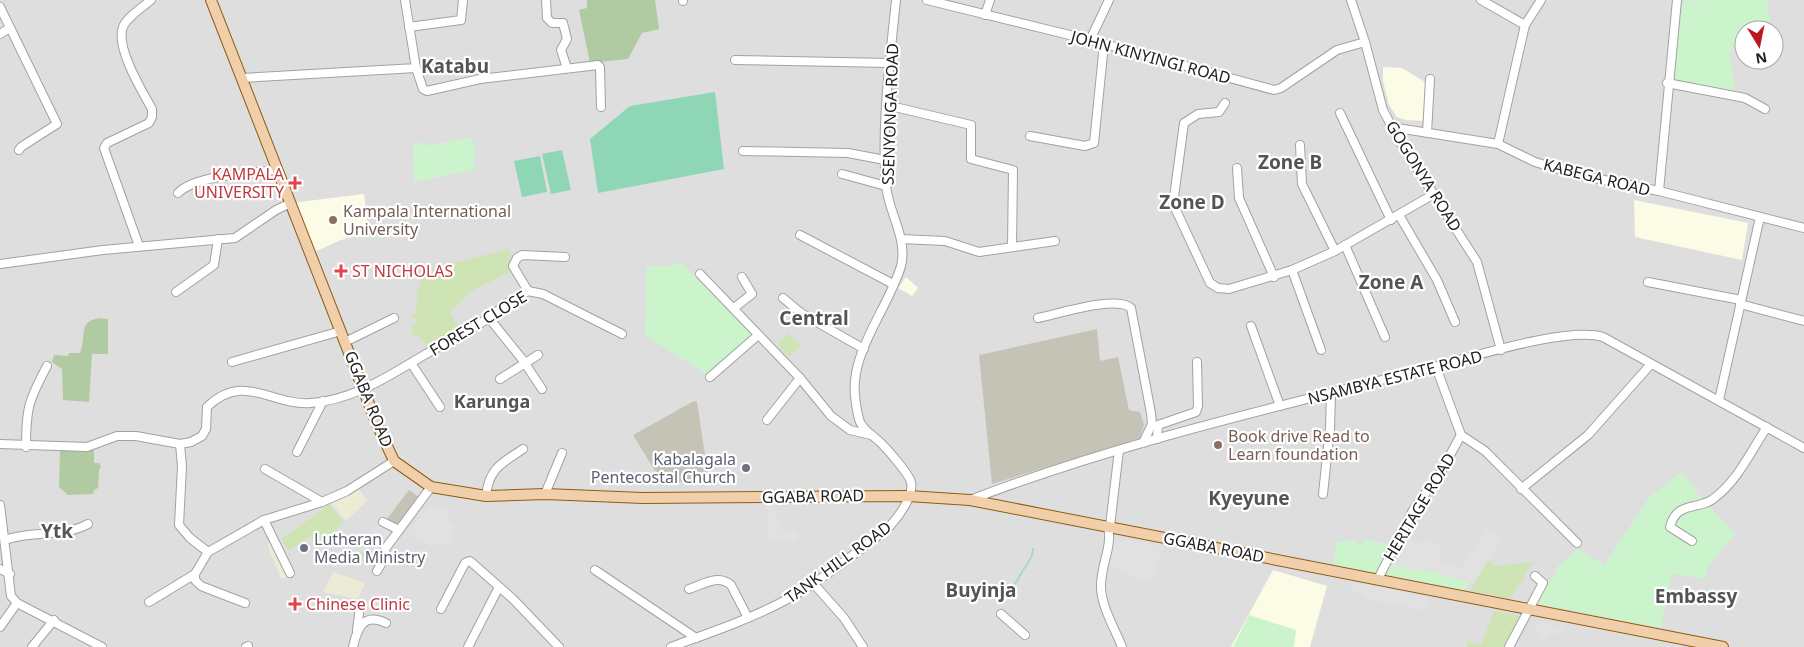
<svg xmlns="http://www.w3.org/2000/svg" width="1804" height="647" font-family="'Noto Sans',sans-serif">
	<style>
		.residential { fill: #dfdede; fill-rule: evenodd }
		.education { fill: #fcfbe5 }
		.construction { fill: #c4c3b5 }
		.farmland { fill: #ececd6 }
		.grass { fill: #cfe4b4 }
		.forest { fill: #b0cba2 }
		.park { fill: #cbf4cc }
		.pitch { fill: #8fd6b6 }
		.parking { fill: #e1e1e1 }
		.lines { fill: none; stroke-linecap: round; stroke-linejoin: round }
		.stream { stroke: #aed2d9; stroke-width: 2 }
		.minor-casing { stroke: #a2a2a2; stroke-width: 10 }
		.major-casing { stroke: #8d5c11; stroke-width: 12 }
		.minor { stroke: #fff; stroke-width: 8 }
		.major { stroke: #f2cfab; stroke-width: 10 }
		.health-dot { fill: #e0444e; stroke: #fff; stroke-width: 2 }
		.education-dot { fill: #8d6e63; stroke: #fff; stroke-width: 2 }
		.worship-dot { fill: #6b7280; stroke: #fff; stroke-width: 2 }
		.labels { text-anchor: middle; dominant-baseline: central; stroke-width: 4.5; stroke-linejoin: round; paint-order: stroke }
		.street-label { font-size: 16px; fill: #212121; stroke: #fff }
		.health-label { font-size: 16px; fill: #be3a42; stroke: #fff; text-anchor: start }
		.education-label { font-size: 16px; fill: #785e54; stroke: #fff; text-anchor: start }
		.worship-label { font-size: 16px; fill: #5b616d; stroke: #fff; text-anchor: end }
		.neighbourhood-label { font-size: 18px; font-weight: bold; fill: #545454; stroke: #fff }
		.quarter-label { font-size: 19px; font-weight: bold; fill: #545454; stroke: #fff }
	</style>
	<rect width="100%" height="100%" fill="#f0ede8"/>
	<!-- residential -->
	<path class="residential" d="M0,0H1804V647H0ZM1744,30H1774V60H1744Z"/>
	<!-- education -->
	<g class="education">
		<polygon points="1383,67 1402,68 1425,82 1427,109 1424,121 1406,120 1397,117 1389,105 1383,81"/>
		<polygon points="364,194 369,236 355,236 341,240 312,253 291,203"/>
		<polygon points="1634,200 1748,223 1742,260 1635,237"/>
		<polygon points="906,277 918,288 912,296 898,288"/>
		<polygon points="1273,570 1327,586 1310,647 1231,647"/>
	</g>
	<!-- construction -->
	<g class="construction">
		<polygon points="1097,329 1100,361 1118,357 1129,410 1140,412 1144,425 1140,438 992,484 979,355"/>
		<polygon points="694,401 697,402 709,482 669,482 660,479 633,435"/>
		<polygon points="409,490 420,498 401,524 387,521 387,519"/>
	</g>
	<!-- farmland -->
	<g class="farmland">
		<polygon points="359,489 367,501 346,521 331,503"/>
		<polygon points="273,542 287,577 281,579 267,544"/>
		<polygon points="333,572 365,583 358,599 323,592"/>
	</g>
	<!-- grass -->
	<g class="grass">
		<polygon points="509,249 514,270 473,290 450,313 462,331 429,349 419,336 413,335 412,327 418,320 410,318 417,311 414,304 418,301 416,291 421,285 415,272"/>
		<polygon points="789,333 801,346 789,357 777,344"/>
		<polygon points="329,505 344,522 319,546 311,536 288,551 281,539"/>
		<polygon points="379,552 384,555 375,571 371,570 371,562 367,559 358,560 357,553"/>
		<polygon points="1488,560 1495,566 1534,562 1524,575 1525,578 1509,598 1470,591"/>
		<polygon points="1494,611 1519,616 1506,647 1467,647 1468,641 1481,645"/>
	</g>
	<!-- forest -->
	<g class="forest">
		<polygon points="587,0 655,0 659,29 642,33 628,59 590,63 579,10 587,8"/>
		<path d="M99,318L108,319V354H92L89,402L63,400L62,369L52,362L54,355L68,356L69,353H80C87,337 77,322 99,318Z"/>
		<polygon points="94,448 94,463 99,463 101,467 99,470 98,488 94,490 93,494 68,495 59,487 60,451 88,451"/>
	</g>
	<!-- park -->
	<g class="park">
		<polygon points="1709,0 1767,0 1771,30 1744,30 1744,50 1729,51 1735,91 1672,82 1683,1"/>
		<polygon points="472,137 476,155 473,156 475,168 473,170 414,182 413,144 427,142 428,146"/>
		<polygon points="682,264 753,334 708,375 645,335 647,267"/>
		<polygon points="1682,472 1699,494 1661,522 1699,495 1735,534 1709,565 1705,579 1672,574 1673,569 1661,628 1539,604 1539,593 1556,573 1557,567 1578,549 1604,565 1650,496"/>
		<polygon points="1366,539 1391,545 1389,550 1395,555 1391,565 1416,570 1422,568 1469,582 1465,590 1333,565 1337,542 1353,540 1361,546"/>
		<polygon points="1249,615 1296,630 1294,647 1233,647"/>
	</g>
	<!-- pitch -->
	<g class="pitch">
		<polygon points="715,92 724,169 598,193 590,139 630,106"/>
		<polygon points="562,150 571,190 551,194 542,154"/>
		<polygon points="540,156 547,192 522,197 514,161"/>
	</g>
	<!-- parking -->
	<g class="parking">
		<polygon points="776,504 777,519 780,519 781,532 797,531 798,539 788,542 786,539 769,541 767,505"/>
		<polygon points="435,505 447,509 446,516 457,526 451,542 429,546 407,534 424,509"/>
		<polygon points="380,524 393,534 387,541 370,531"/>
		<polygon points="1487,528 1502,539 1473,583 1422,569 1416,570 1390,565 1403,540 1423,543 1432,540 1444,551 1438,561 1462,568"/>
		<polygon points="1112,536 1164,547 1155,574 1151,579 1130,577 1104,563"/>
		<polygon points="1354,582 1430,597 1427,611 1365,599 1366,595 1352,592"/>
		<polygon points="1538,622 1564,628 1562,634 1549,633 1546,639 1539,637 1539,632 1536,631"/>
	</g>
	<g class="lines">
		<!-- stream -->
		<polyline class="stream" points="1010,592 1032,556 1033,549"/>
		<!-- minor casing -->
		<g class="minor-casing">
			<g id="minor">
				<polyline points="546,0 547,18 552,23 563,23 567,39 561,50 567,68"/>
				<polyline points="683,0 683,1"/>
				<polyline points="927,0 1090,40 1274,90 1281,88 1337,50 1365,42"/>
				<polyline points="1351,0 1365,42 1383,110 1400,142 1477,262 1501,350"/>
				<polyline points="1481,0 1525,25"/>
				<polyline points="0,7 57,124 21,147 19,150"/>
				<polyline points="985,15 990,0"/>
				<polyline points="409,27 461,20 463,0"/>
				<polyline points="0,34 10,28"/>
				<polyline points="1090,40 1109,0"/>
				<polyline points="735,60 890,63"/>
				<polyline points="416,68 423,89 427,91 480,79 598,65 600,67 601,107"/>
				<polyline points="241,78 416,68 405,0"/>
				<polyline points="1667,83 1745,98 1765,109"/>
				<polyline points="1225,103 1219,112 1198,114 1184,123 1174,197 1175,208 1210,283 1218,288 1229,289 1292,270 1335,251 1434,194"/>
				<polyline points="899,108 971,125 971,159 1013,170 1012,247"/>
				<polyline points="1340,113 1391,220"/>
				<polyline points="1391,127 1498,144 1535,162 1579,175 1659,191 1804,228"/>
				<polyline points="1427,133 1430,79"/>
				<polyline points="1030,136 1085,146 1094,143 1104,44"/>
				<polyline points="1498,144 1525,25 1541,0"/>
				<polyline points="1300,145 1302,184 1335,251"/>
				<polyline points="743,151 848,153 885,160"/>
				<polyline points="1237,168 1239,198 1274,277"/>
				<polyline points="842,174 886,186"/>
				<polyline points="1659,191 1677,0"/>
				<path d="M178,193C196,175 251,173 277,170"/>
				<polyline points="1399,215 1437,280 1455,322"/>
				<polyline points="800,235 893,284"/>
				<polyline points="901,239 945,241 979,252 1055,241"/>
				<polyline points="1345,245 1385,337"/>
				<path d="M139,246L104,148L107,143L149,123L152,117V109C142,91 115,47 123,27C127,17 143,7 151,0"/>
				<polyline points="0,264 103,250 235,238 276,210 291,203"/>
				<polyline points="1292,270 1321,350"/>
				<polyline points="700,274 800,378 831,416 850,430 871,435"/>
				<polyline points="1648,282 1741,300"/>
				<polyline points="528,291 513,266 517,258 522,255 565,257"/>
				<polyline points="176,292 214,265 218,239"/>
				<polyline points="783,298 801,313 864,349"/>
				<polyline points="1740,304 1804,321"/>
				<polyline points="734,308 752,294 742,277"/>
				<polyline points="489,318 522,359 542,389"/>
				<path d="M1038,318C1058,314 1116,295 1131,308L1151,413L1152,424L1143,443"/>
				<polyline points="1251,326 1280,406"/>
				<polyline points="345,342 394,318"/>
				<polyline points="232,362 341,331"/>
				<polyline points="411,363 440,407"/>
				<polyline points="1436,367 1461,435 1485,451 1577,543"/>
				<polyline points="710,377 757,336"/>
				<polyline points="500,379 538,355"/>
				<polyline points="1719,400 1760,217"/>
				<polyline points="767,420 800,378"/>
				<polyline points="1157,439 1158,425 1196,412 1198,406 1197,362"/>
				<path d="M0,444L87,447L117,436H136L180,444L191,442L202,436L206,429L207,407C244,371 271,406 311,403C354,400 390,375 426,354C447,342 468,331 489,318L506,304L528,291L543,294L622,334"/>
				<polyline points="180,444 182,466 179,525 190,538 208,552"/>
				<path d="M26,447C26,407 29,400 47,366"/>
				<polyline points="297,452 323,401"/>
				<polyline points="265,469 322,502"/>
				<polyline points="1521,489 1588,435 1651,364"/>
				<polyline points="545,494 562,453"/>
				<polyline points="1323,494 1330,428 1331,394"/>
				<path d="M486,496C489,468 502,463 523,449"/>
				<path d="M970,500C1118,443 1273,408 1425,369C1466,359 1566,326 1603,337L1804,448"/>
				<polyline points="0,505 11,596 17,603 102,647"/>
				<polyline points="264,520 290,573"/>
				<polyline points="383,522 399,530"/>
				<path d="M1108,526C1113,547 1100,566 1101,588C1102,608 1115,629 1122,647"/>
				<polyline points="1110,526 1119,450"/>
				<path d="M5,540C32,530 62,538 88,524"/>
				<path d="M1692,541L1670,527C1676,501 1699,510 1713,499C1737,482 1751,451 1767,427"/>
				<polyline points="0,569 10,574"/>
				<polyline points="595,570 696,638"/>
				<polyline points="377,571 386,556 385,549 431,487"/>
				<polyline points="195,574 195,580 201,586 245,603"/>
				<polyline points="1378,579 1413,510 1439,475 1461,435"/>
				<polyline points="813,583 844,618 863,647"/>
				<path d="M689,589C704,584 718,574 731,585L748,618"/>
				<polyline points="149,602 195,574 208,552 264,520 322,502 347,491 394,461"/>
				<polyline points="441,609 465,563 470,561 513,599 559,647"/>
				<polyline points="1001,614 1025,635"/>
				<polyline points="0,627 17,603"/>
				<polyline points="357,630 359,614"/>
				<polyline points="32,647 54,620"/>
				<polyline points="246,647 248,646"/>
				<path d="M353,647C357,629 363,612 386,623"/>
				<polyline points="468,647 499,587"/>
				<path d="M671,647C709,633 748,620 784,601C822,581 857,552 890,526C899,516 914,496 911,482C909,474 888,450 881,443C874,436 865,432 860,422C857,414 856,405 855,396C850,352 889,307 901,266C908,238 888,212 886,185C881,125 890,60 896,0"/>
				<polyline points="1509,647 1543,583 1535,576"/>
			</g>
		</g>
		<!-- major casing -->
		<g class="major-casing">
			<polyline id="major" points="211,0 376,422 394,461 431,487 486,496 545,494 643,498 908,496 970,500 1723,647"/>
		</g>
		<!-- minor -->
		<use href="#minor" class="minor"/>
		<!-- major -->
		<use href="#major" class="major"/>
	</g>
	<!-- markers -->
	<g class="health-dot">
		<path d="M292.5 175.5h5v5h5v5h-5v5h-5v-5h-5v-5h5z"/>
		<path d="M338.5 263.5h5v5h5v5h-5v5h-5v-5h-5v-5h5z"/>
		<path d="M292.5 596.5h5v5h5v5h-5v5h-5v-5h-5v-5h5z"/>
	</g>
	<g class="education-dot">
		<circle cx="333" cy="220" r="5"/>
		<circle cx="1218" cy="445" r="5"/>
	</g>
	<g class="worship-dot">
		<circle cx="746" cy="468" r="5"/>
		<circle cx="304" cy="548" r="5"/>
	</g>
	<g class="labels">
		<!-- street labels -->
		<g class="street-label">
			<text transform="translate(1151 57) rotate(15)">JOHN KINYINGI ROAD</text>
			<text transform="translate(890 114) rotate(-88)">SSENYONGA ROAD</text>
			<text transform="translate(1424 176) rotate(58)">GOGONYA ROAD</text>
			<text transform="translate(1597 177) rotate(14)">KABEGA ROAD</text>
			<text transform="translate(478 323) rotate(-31)">FOREST CLOSE</text>
			<text transform="translate(1395 377) rotate(-14)">NSAMBYA ESTATE ROAD</text>
			<text transform="translate(369 399) rotate(68)">GGABA ROAD</text>
			<text transform="translate(813 496) rotate(-1)">GGABA ROAD</text>
			<text transform="translate(1419 507) rotate(-59)">HERITAGE ROAD</text>
			<text transform="translate(1214 547) rotate(11)">GGABA ROAD</text>
			<text transform="translate(838 562) rotate(-36)">TANK HILL ROAD</text>
		</g>
		<!-- health labels -->
		<g class="health-label">
			<text x="284" y="174" text-anchor="end">KAMPALA<tspan x="284" dy="18">UNIVERSITY</tspan></text>
			<text x="352" y="271">ST NICHOLAS</text>
			<text x="306" y="604">Chinese Clinic</text>
		</g>
		<!-- education labels -->
		<g class="education-label">
			<text x="343" y="211">Kampala International<tspan x="343" dy="18">University</tspan></text>
			<text x="1228" y="436">Book drive Read to<tspan x="1228" dy="18">Learn foundation</tspan></text>
		</g>
		<!-- worship labels -->
		<g class="worship-label">
			<text x="736" y="459">Kabalagala<tspan x="736" dy="18">Pentecostal Church</tspan></text>
			<text x="314" y="539" text-anchor="start">Lutheran<tspan x="314" dy="18">Media Ministry</tspan></text>
		</g>
		<!-- neighbourhood labels -->
		<g class="neighbourhood-label">
			<text x="492" y="401">Karunga</text>
		</g>
		<!-- quarter labels -->
		<g class="quarter-label">
			<text x="455" y="66">Katabu</text>
			<text x="1290" y="162">Zone B</text>
			<text x="1192" y="202">Zone D</text>
			<text x="1391" y="282">Zone A</text>
			<text x="814" y="318">Central</text>
			<text x="1249" y="498">Kyeyune</text>
			<text x="57" y="531">Ytk</text>
			<text x="981" y="590">Buyinja</text>
			<text x="1696" y="596">Embassy</text>
		</g>
	</g>
	<!-- north arrow -->
	<g transform="translate(1759 45) rotate(170)"><circle r="24" fill="#ffffff" stroke="#a6a6a6"/>
	<path d="M0-4L9 19L0 12L-9 19Z" fill="#bb1621"/>
	<text y="-8" font-size="14" font-weight="bold" text-anchor="middle" fill="#212121">N</text>
	</g>
</svg>
